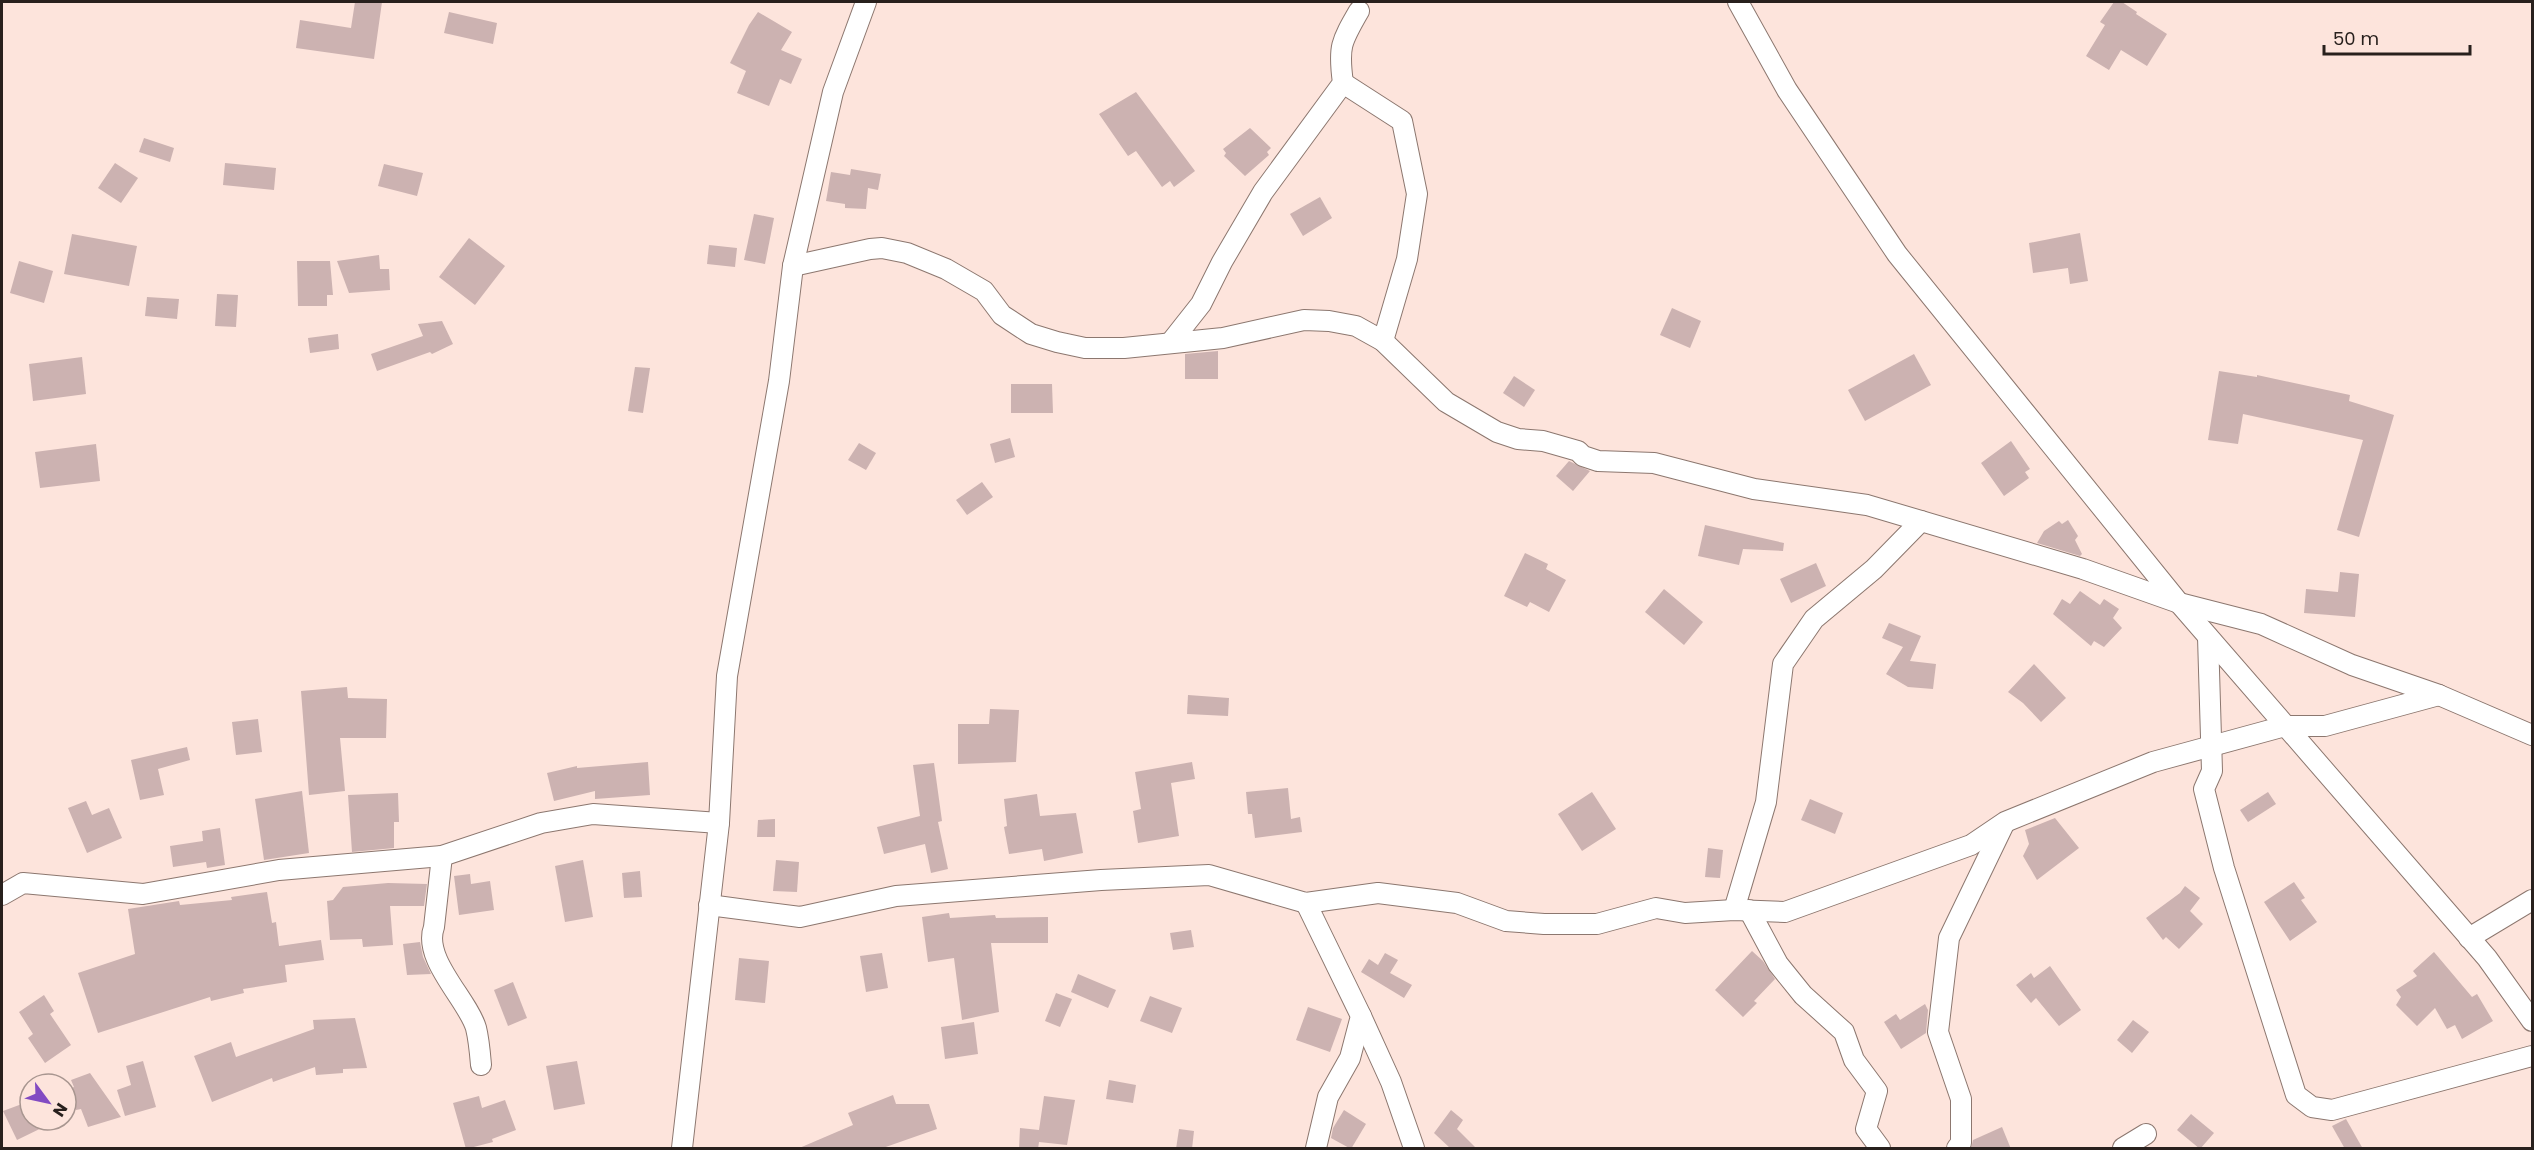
<svg xmlns="http://www.w3.org/2000/svg" width="2534" height="1150" font-family="Poppins,sans-serif">
	<style>
		.building { fill: #ccb2b1 }
		.lines { fill: none; stroke-linecap: round; stroke-linejoin: round }
		.minor-casing { stroke: #8c776f; stroke-width: 22 }
		.minor { stroke: #fff; stroke-width: 20 }
	</style>
	<rect width="100%" height="100%" fill="#fde4dc"/>
	<!-- building -->
	<g class="building">
		<polygon points="355,2 382,2 374,59 296,48 300,20 351,28"/>
		<polygon points="2114,2 2122,2 2137,12 2136,14 2167,34 2147,66 2121,50 2109,70 2086,56 2105,25 2100,22"/>
		<polygon points="449,12 497,23 493,44 444,33"/>
		<polygon points="758,12 792,32 781,50 802,59 791,84 780,79 769,106 737,93 746,71 730,63 749,25"/>
		<polygon points="1136,92 1195,171 1174,187 1170,181 1162,187 1136,151 1128,156 1099,114"/>
		<polygon points="1250,128 1271,148 1267,152 1269,155 1245,176 1224,156 1226,153 1223,149"/>
		<polygon points="144,138 174,148 170,162 139,152"/>
		<polygon points="115,163 138,178 121,203 98,188"/>
		<polygon points="225,163 276,168 274,190 223,185"/>
		<polygon points="384,164 423,173 417,196 378,186"/>
		<polygon points="851,169 881,174 878,190 868,188 866,209 845,208 845,204 826,201 831,172 850,175"/>
		<polygon points="1320,197 1332,218 1303,236 1290,214"/>
		<polygon points="754,214 774,218 765,264 744,260"/>
		<polygon points="2080,233 2088,281 2070,284 2068,268 2033,273 2029,243"/>
		<polygon points="72,234 137,246 129,286 64,274"/>
		<polygon points="469,238 505,266 475,305 439,277"/>
		<polygon points="709,245 737,248 735,267 707,264"/>
		<polygon points="379,255 380,269 389,269 390,290 349,293 337,261"/>
		<polygon points="19,261 53,271 44,303 10,293"/>
		<polygon points="297,261 330,261 333,295 327,295 327,306 298,306"/>
		<polygon points="217,294 238,295 236,327 215,326"/>
		<polygon points="147,297 179,299 177,319 145,316"/>
		<polygon points="1672,308 1701,321 1690,348 1660,335"/>
		<polygon points="442,321 453,344 432,354 430,352 377,371 371,354 423,336 418,324"/>
		<polygon points="338,334 339,349 310,353 308,338"/>
		<polygon points="1218,351 1218,379 1185,379 1185,354"/>
		<polygon points="1914,354 1931,385 1865,421 1848,390"/>
		<polygon points="82,357 86,394 33,401 29,364"/>
		<polygon points="635,367 650,368 643,413 628,411"/>
		<polygon points="2219,371 2257,377 2257,375 2350,395 2349,401 2394,415 2359,537 2337,530 2363,440 2243,414 2238,444 2208,440"/>
		<polygon points="1514,376 1535,390 1524,407 1503,393"/>
		<polygon points="1011,384 1052,384 1053,413 1011,413"/>
		<polygon points="1010,438 1015,457 995,463 990,444"/>
		<polygon points="2011,441 2030,469 2025,472 2029,478 2004,496 1981,463"/>
		<polygon points="859,443 876,453 866,470 848,460"/>
		<polygon points="96,444 100,481 40,488 35,452"/>
		<polygon points="1569,461 1590,471 1573,491 1556,476"/>
		<polygon points="982,482 993,497 967,515 956,500"/>
		<polygon points="2068,520 2078,536 2075,540 2082,554 2080,556 2037,543 2044,531 2059,521 2062,524"/>
		<polygon points="1705,525 1784,543 1783,551 1743,549 1739,565 1698,556"/>
		<polygon points="1525,553 1548,564 1546,569 1566,580 1549,612 1530,602 1527,607 1504,596"/>
		<polygon points="1816,563 1826,586 1791,603 1780,579"/>
		<polygon points="2340,572 2359,574 2355,617 2304,613 2306,589 2338,592"/>
		<polygon points="1664,589 1703,622 1684,645 1645,612"/>
		<polygon points="2080,591 2100,605 2104,599 2119,609 2113,618 2122,628 2104,647 2094,641 2091,646 2053,614 2062,599 2070,604"/>
		<polygon points="1889,623 1921,636 1910,661 1936,664 1933,689 1908,687 1886,674 1903,647 1882,638"/>
		<polygon points="2034,664 2066,698 2041,722 2023,703 2008,692"/>
		<polygon points="347,687 348,698 387,699 386,738 340,738 345,791 309,795 301,691"/>
		<polygon points="1188,695 1229,698 1228,716 1187,714"/>
		<polygon points="990,709 1019,710 1016,762 958,764 958,724 989,724"/>
		<polygon points="258,719 262,752 236,755 232,722"/>
		<polygon points="187,747 190,760 158,769 164,795 140,800 131,760"/>
		<polygon points="648,762 650,795 595,799 595,791 554,801 547,773 577,766 577,768"/>
		<polygon points="1192,762 1195,779 1171,783 1179,836 1138,843 1133,811 1141,809 1135,772"/>
		<polygon points="934,763 942,821 938,822 948,869 931,873 925,844 884,854 877,827 920,816 913,765"/>
		<polygon points="1288,788 1291,819 1300,817 1302,832 1255,838 1252,814 1248,814 1246,792"/>
		<polygon points="302,791 309,853 264,860 255,799"/>
		<polygon points="1592,792 1616,829 1582,851 1558,814"/>
		<polygon points="2268,792 2276,804 2248,822 2240,810"/>
		<polygon points="398,793 399,822 394,822 394,848 352,852 348,795"/>
		<polygon points="1037,794 1040,816 1076,813 1083,853 1044,861 1042,849 1009,854 1004,827 1007,826 1004,799"/>
		<polygon points="1810,799 1843,813 1835,834 1801,820"/>
		<polygon points="86,801 92,815 109,808 122,838 87,853 68,808"/>
		<polygon points="2055,818 2079,848 2037,880 2023,856 2029,844 2025,830"/>
		<polygon points="775,819 775,837 757,837 758,820"/>
		<polygon points="220,828 225,865 207,868 206,862 173,867 170,846 203,841 202,831"/>
		<polygon points="1708,848 1723,850 1720,878 1705,877"/>
		<polygon points="583,860 593,917 565,922 555,866"/>
		<polygon points="776,860 799,862 797,892 773,891"/>
		<polygon points="640,871 642,897 624,898 622,873"/>
		<polygon points="470,874 471,884 490,881 494,910 459,915 454,876"/>
		<polygon points="2294,882 2305,898 2301,900 2317,922 2290,941 2264,902"/>
		<polygon points="388,883 427,884 424,906 390,906 393,945 363,947 362,939 330,940 327,901 333,900 343,887"/>
		<polygon points="2185,886 2200,898 2190,911 2203,924 2179,949 2166,937 2163,940 2146,918 2180,893"/>
		<polygon points="267,892 272,923 276,922 279,946 321,940 324,960 285,965 287,982 243,989 244,993 211,1001 210,997 98,1033 78,973 135,954 128,909 179,901 180,905 232,900 231,897"/>
		<polygon points="949,913 950,918 995,915 996,918 1048,917 1048,943 991,943 999,1012 962,1020 954,958 928,962 922,917"/>
		<polygon points="1191,930 1194,947 1173,950 1170,933"/>
		<polygon points="420,942 423,957 431,974 407,975 403,944"/>
		<polygon points="1752,951 1763,961 1775,979 1754,1001 1757,1003 1743,1017 1715,990"/>
		<polygon points="2434,952 2472,997 2477,994 2493,1021 2462,1039 2455,1025 2447,1029 2435,1008 2417,1026 2396,1005 2401,997 2396,990 2417,976 2413,971"/>
		<polygon points="882,953 888,988 866,992 860,956"/>
		<polygon points="1385,953 1398,960 1390,973 1412,985 1404,998 1361,972 1369,959 1378,965"/>
		<polygon points="739,958 769,961 765,1003 735,1000"/>
		<polygon points="2050,966 2081,1010 2059,1026 2036,998 2031,1003 2016,985 2031,973 2034,978"/>
		<polygon points="1078,974 1116,990 1108,1008 1071,992"/>
		<polygon points="513,982 527,1018 508,1026 494,990"/>
		<polygon points="1056,993 1072,999 1060,1027 1045,1021"/>
		<polygon points="44,995 54,1011 50,1014 71,1045 45,1063 28,1038 33,1034 19,1012"/>
		<polygon points="1150,996 1182,1008 1172,1033 1140,1021"/>
		<polygon points="1925,1004 1928,1010 1926,1033 1901,1049 1884,1022 1896,1014 1900,1020"/>
		<polygon points="1308,1007 1342,1019 1330,1052 1296,1040"/>
		<polygon points="355,1018 367,1068 343,1069 343,1073 316,1075 315,1067 273,1082 272,1078 212,1102 194,1056 231,1042 236,1057 314,1029 313,1020"/>
		<polygon points="2133,1020 2149,1032 2132,1053 2117,1040"/>
		<polygon points="974,1022 978,1054 945,1059 941,1027"/>
		<polygon points="143,1061 156,1107 125,1116 117,1090 131,1085 126,1066"/>
		<polygon points="577,1061 585,1104 554,1110 546,1066"/>
		<polygon points="90,1073 121,1117 88,1127 81,1109 76,1110 69,1089 74,1087 71,1080"/>
		<polygon points="1109,1080 1136,1085 1133,1103 1106,1099"/>
		<polygon points="893,1095 896,1104 929,1104 937,1129 880,1149 797,1149 853,1125 848,1113"/>
		<polygon points="479,1096 482,1108 505,1100 516,1130 492,1139 493,1142 466,1149 453,1103"/>
		<polygon points="1044,1096 1075,1100 1067,1145 1039,1142 1038,1149 1019,1149 1020,1128 1039,1130"/>
		<polygon points="30,1101 30,1120 58,1120 17,1140 3,1111"/>
		<polygon points="1344,1110 1366,1124 1351,1149 1331,1138 1333,1128"/>
		<polygon points="1451,1110 1463,1120 1457,1129 1477,1149 1451,1149 1434,1133"/>
		<polygon points="2191,1114 2214,1133 2200,1149 2177,1130"/>
		<polygon points="2346,1119 2363,1149 2345,1149 2332,1126"/>
		<polygon points="2002,1127 2011,1149 1971,1149 1973,1140"/>
		<polygon points="1179,1129 1194,1131 1192,1149 1176,1149"/>
	</g>
	<g class="lines">
		<!-- minor casing -->
		<g class="minor-casing">
			<g id="minor">
				<polyline points="1738,2 1787,90 1897,254 2179,603 2487,958 2532,1021"/>
				<polyline points="1343,83 1402,121 1417,194 1407,259 1383,341"/>
				<polyline points="793,266 870,249 882,248 907,253 946,269 984,291 1002,315 1031,334 1057,342 1085,348 1124,348 1223,338 1304,320 1329,321 1356,326 1383,341 1446,402 1497,432 1518,439 1543,441 1578,451 1583,456 1598,461 1654,463 1754,489 1867,505 2083,569 2179,603 2261,624 2352,665 2439,695 2532,735"/>
				<path d="M1171,342L1201,304L1222,262L1263,192L1343,83C1338,47 1341,42 1359,11"/>
				<polyline points="2208,637 2212,771 2204,789 2224,868 2296,1095 2312,1107 2332,1110 2532,1056"/>
				<path d="M442,856L434,927C422,959 468,1000 476,1028C479,1040 480,1053 481,1065"/>
				<polyline points="2,895 23,883 143,894 279,870 442,856 541,823 593,814 719,823"/>
				<polyline points="1306,903 1361,1016 1350,1058 1328,1097 1316,1148"/>
				<polyline points="709,905 800,917 896,896 1101,880 1209,875 1306,903 1378,893 1457,903 1506,921 1544,924 1597,924 1656,908 1685,913 1734,910 1785,912 1971,845 2005,822 2153,762 2285,726 2325,726 2439,695"/>
				<polyline points="1734,910 1766,802 1783,664 1814,619 1874,569 1921,521"/>
				<polyline points="1749,910 1778,964 1803,995 1844,1032 1854,1060 1877,1091 1866,1129 1880,1148"/>
				<polyline points="2469,938 2532,900"/>
				<polyline points="1361,1016 1391,1082 1414,1148"/>
				<polyline points="682,1148 719,823 727,676 779,381 793,266 833,92 866,2"/>
				<polyline points="1957,1148 1961,1143 1961,1099 1938,1032 1949,938 2004,824"/>
				<polyline points="2123,1148 2146,1134"/>
			</g>
		</g>
		<!-- minor -->
		<use href="#minor" class="minor"/>
	</g>
	<!-- border -->
	<rect width="2534" height="1150" fill="none" stroke="#28201d" stroke-width="6"/>
	<!-- north arrow -->
	<g transform="translate(48 1102) rotate(123)"><circle r="28" fill="#fde4dc" stroke="#a89690" stroke-width="1.5"/>
	<path d="M0-4.5L10 22L0 15L-10 22Z" fill="#824bc2"/>
	<text y="-9" font-size="16" font-weight="bold" text-anchor="middle" fill="#28201d">N</text>
	</g>
	<!-- scale -->
	<path d="M2324 45v9h146v-9" fill="none" stroke="#28201d" stroke-width="3"/>
	<text x="2333" y="45" font-size="18" fill="#28201d" stroke="#fde4dc" stroke-width="4.5" paint-order="stroke">50 m</text>
</svg>
